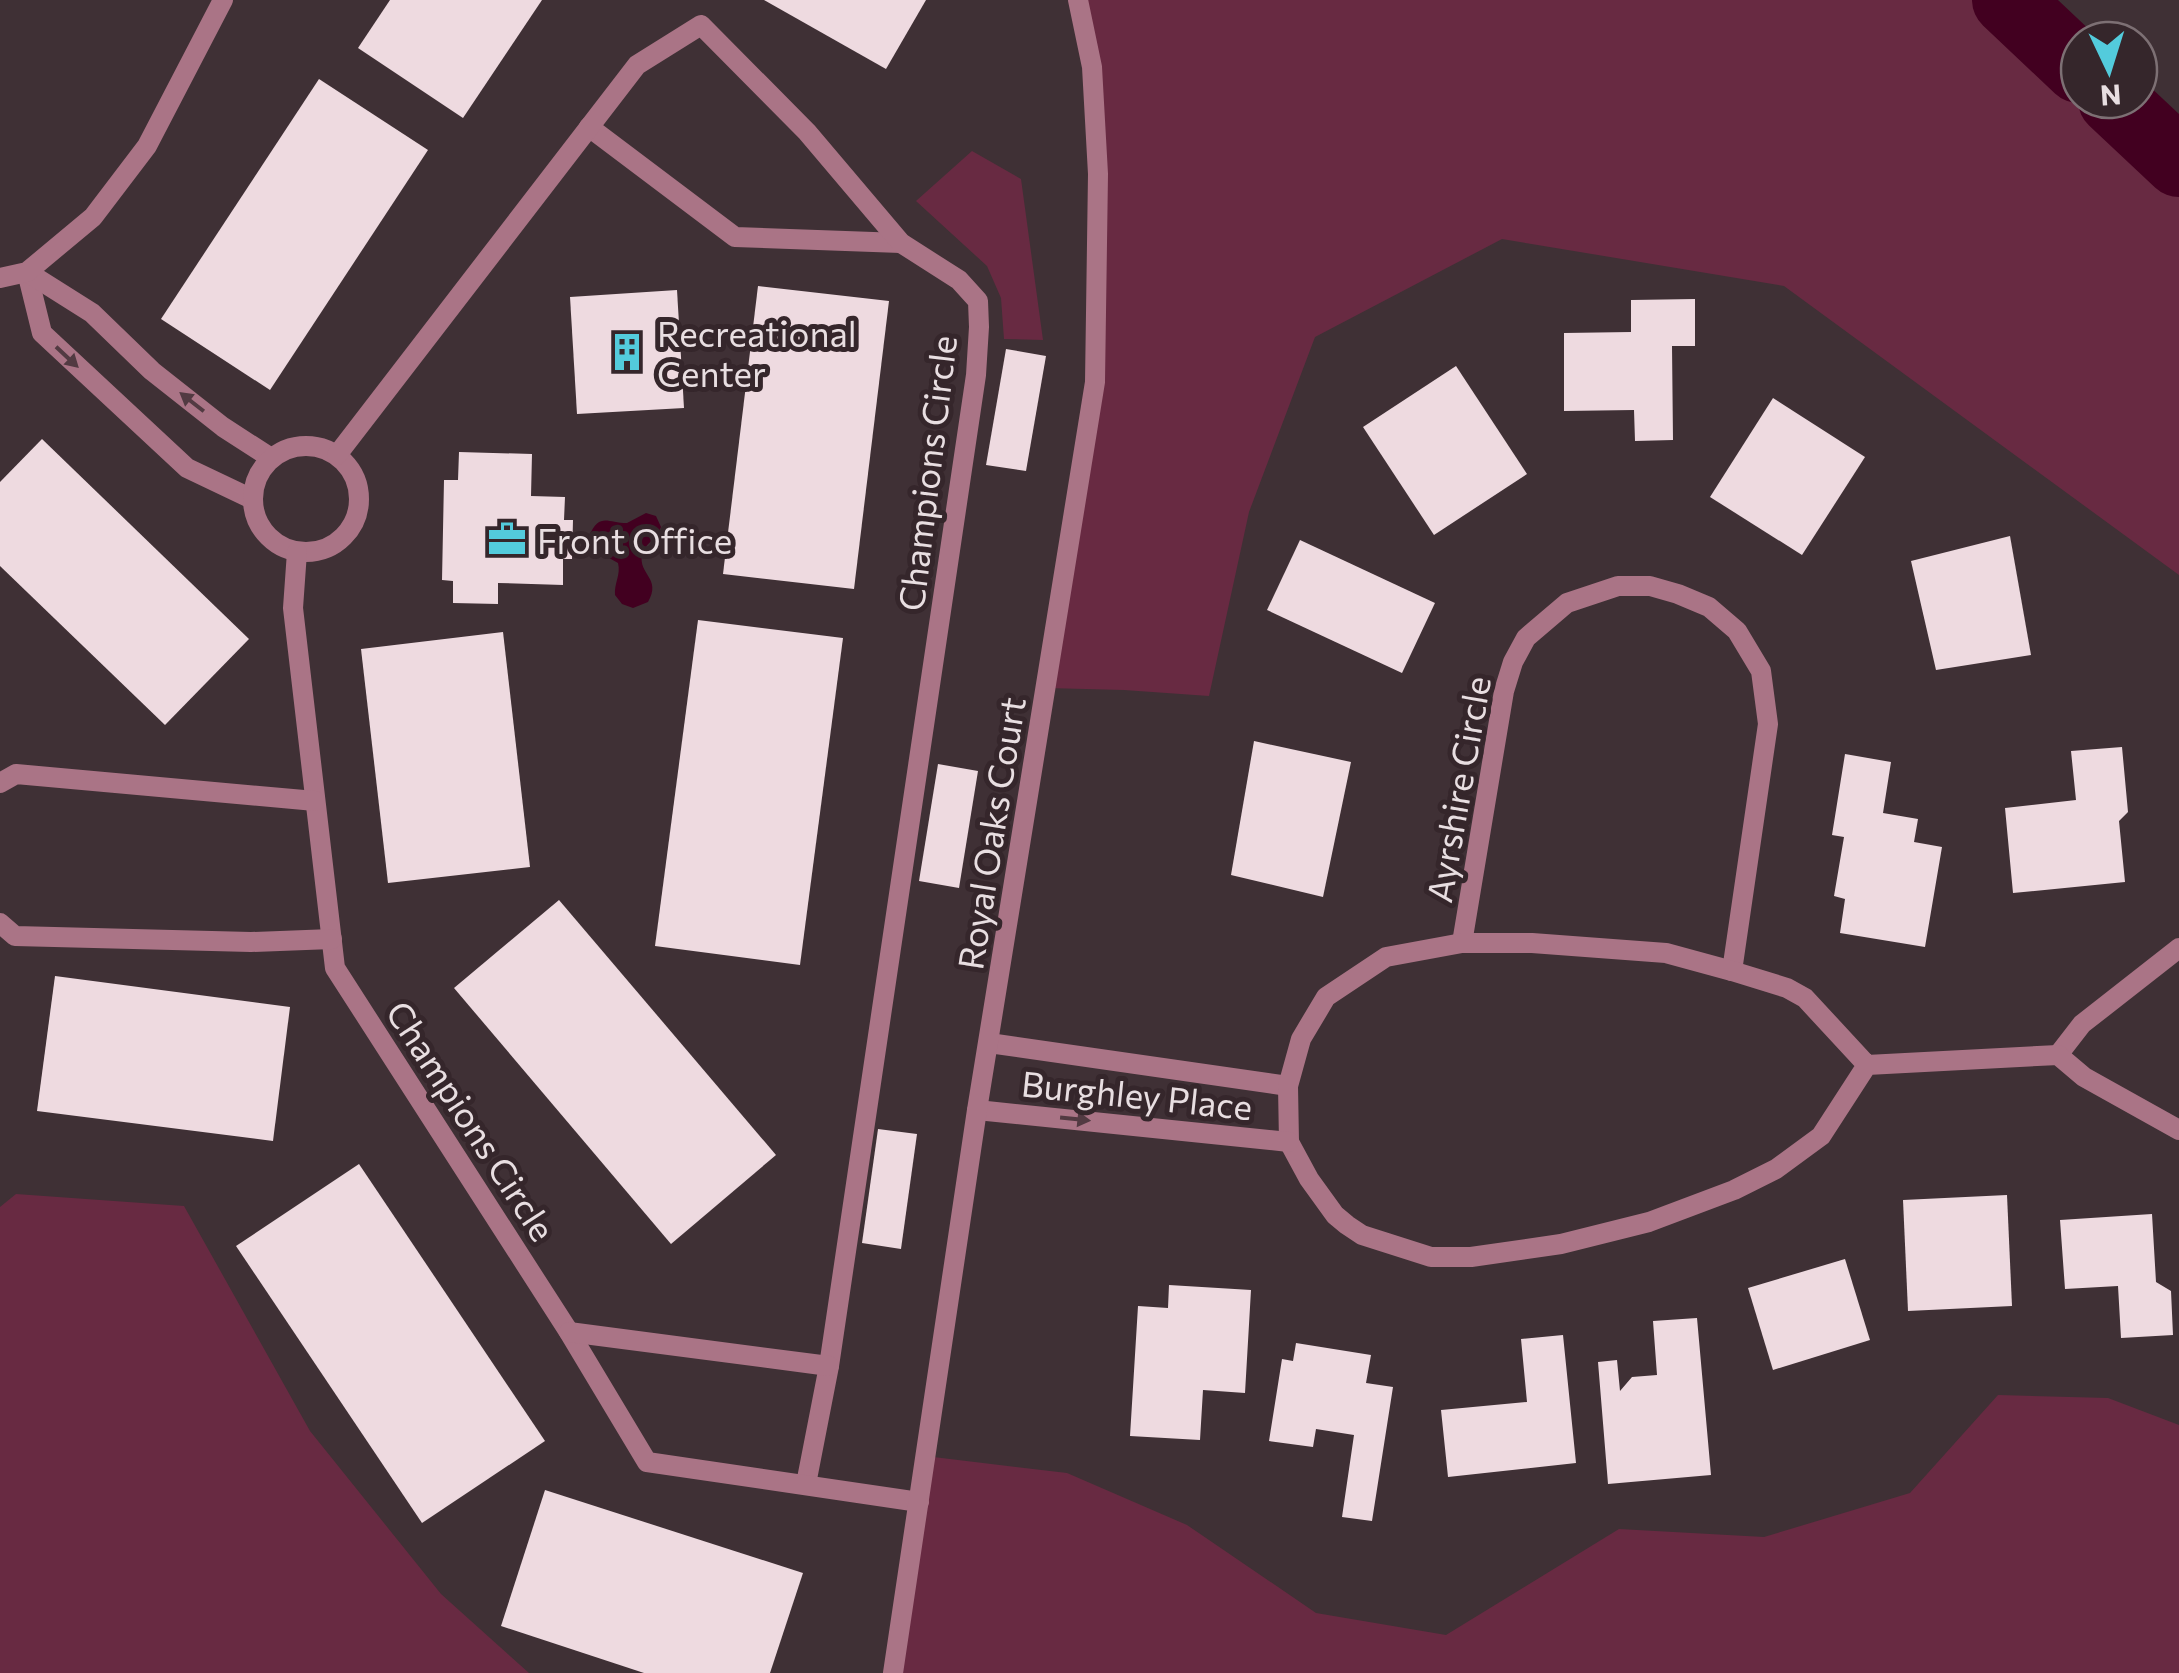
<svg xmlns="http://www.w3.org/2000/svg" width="2179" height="1673" font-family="Commissioner,sans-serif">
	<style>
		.green { fill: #682a42 }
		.water { fill: #420020 }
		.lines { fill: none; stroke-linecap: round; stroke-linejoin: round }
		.river { stroke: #420020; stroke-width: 70 }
		.building { fill: #eedae0 }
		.lane { stroke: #aa7486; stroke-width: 20 }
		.street { stroke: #aa7486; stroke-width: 20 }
		.oneway { fill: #523a42 }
		.labels { text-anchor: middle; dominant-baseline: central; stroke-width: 10; stroke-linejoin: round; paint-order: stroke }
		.poi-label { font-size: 35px; fill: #e8dee1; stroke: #35262b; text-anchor: start }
		.street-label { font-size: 35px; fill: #e8dee1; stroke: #35262b }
	</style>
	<rect width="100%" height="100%" fill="#3f3035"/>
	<!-- green -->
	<g class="green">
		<polygon points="1078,0 2007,0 2079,68 2079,100 2113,100 2179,159 2179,575 1784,286 1502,239 1315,337 1249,512 1209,696 1124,690 1047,688 1095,382 1098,174"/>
		<polygon points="972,151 1021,179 1043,340 1004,339 1001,298 987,266 916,201"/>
		<polygon points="16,1194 184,1206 310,1431 441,1594 529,1673 0,1673 0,1207"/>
		<polygon points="1998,1395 2108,1398 2179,1425 2179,1673 893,1673 925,1456 1067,1473 1187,1525 1316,1613 1446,1635 1619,1529 1764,1537 1910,1493"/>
	</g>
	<!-- water -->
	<path class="water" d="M646,513L656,516L661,527C657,540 645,543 642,554C638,575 662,578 648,602L633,608L622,604L615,595C614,583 621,575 618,563L593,549L589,536C600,512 607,523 627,523Z"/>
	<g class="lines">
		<!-- river -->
		<g class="river">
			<polyline points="2007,0 2079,68"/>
			<polyline points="2113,100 2179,162"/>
		</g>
	</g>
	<!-- building -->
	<g class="building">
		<polygon points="390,0 542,0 463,118 358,48"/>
		<polygon points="764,0 926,0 886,69"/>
		<polygon points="319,79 428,150 270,390 161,319"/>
		<polygon points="758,286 889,301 854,589 723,574"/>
		<polygon points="677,290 684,408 577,414 570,297"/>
		<polygon points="1695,299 1695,346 1672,346 1673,440 1635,441 1634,410 1564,411 1564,333 1631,332 1631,300"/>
		<polygon points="1006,349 1046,356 1026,471 986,465"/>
		<polygon points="1456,366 1527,474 1434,535 1363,427"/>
		<polygon points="1773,398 1865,457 1802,555 1710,497"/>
		<polygon points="42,439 249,639 165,725 0,566 0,482"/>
		<polygon points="459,452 532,454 531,496 565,497 564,520 573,520 572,559 563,559 563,585 498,583 498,604 453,603 453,581 442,580 444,480 458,480"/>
		<polygon points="2010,536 2031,655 1936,670 1911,561"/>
		<polygon points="1300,540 1435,603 1402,673 1267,610"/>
		<polygon points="698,620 843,638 800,965 655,946"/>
		<polygon points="503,632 530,867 388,883 361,649"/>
		<polygon points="1254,741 1351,762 1323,897 1231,875"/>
		<polygon points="2122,747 2128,812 2119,821 2125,882 2013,893 2005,808 2076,800 2071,751"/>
		<polygon points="1845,754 1891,762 1883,813 1918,819 1914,842 1942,847 1925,947 1840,933 1845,899 1834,896 1844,837 1832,835"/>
		<polygon points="938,764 978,771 959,888 919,881"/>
		<polygon points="559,900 776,1155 671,1244 454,988"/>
		<polygon points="55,976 290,1007 273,1141 37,1111"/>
		<polygon points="878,1129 917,1134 901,1249 862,1243"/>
		<polygon points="359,1164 545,1441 422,1523 236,1246"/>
		<polygon points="2007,1195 2012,1306 1908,1311 1903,1200"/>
		<polygon points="2152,1214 2156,1282 2171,1291 2173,1335 2121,1338 2118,1286 2065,1289 2060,1220"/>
		<polygon points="1845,1259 1870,1340 1773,1370 1748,1288"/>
		<polygon points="1169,1285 1251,1290 1245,1393 1203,1390 1200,1440 1130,1436 1138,1306 1168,1308"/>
		<polygon points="1697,1318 1711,1475 1608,1484 1598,1362 1617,1360 1620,1391 1632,1377 1657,1375 1653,1321"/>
		<polygon points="1563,1335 1576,1463 1448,1477 1441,1410 1527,1402 1521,1339"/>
		<polygon points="1296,1343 1371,1355 1366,1383 1393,1387 1372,1521 1342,1517 1354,1435 1316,1429 1313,1447 1269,1441 1282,1359 1293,1361"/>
		<polygon points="545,1490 803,1573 770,1673 644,1673 501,1626"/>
	</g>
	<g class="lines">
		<!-- lane -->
		<g class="lane">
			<polyline points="589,127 735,237 901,243"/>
			<polyline points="27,272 42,333 187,468 252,499"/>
			<polyline points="27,272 92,313 152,371 223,427 271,458"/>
			<circle cx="306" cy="499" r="53"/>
			<polyline points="337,455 637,65 701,25 807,132 901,243 959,280 978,301 979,327 976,375 829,1366 806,1484"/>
			<polyline points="297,552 293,608 335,968 569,1332 647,1462 919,1502"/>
			<polyline points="0,783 16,774 315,801"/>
			<polyline points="0,923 15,936 251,942 332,939"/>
			<polyline points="569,1332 829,1366"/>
		</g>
		<!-- street -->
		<g class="street">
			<polyline points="0,278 27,272 93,217 147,146 223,0"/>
			<polyline points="1462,943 1504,691 1513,662 1526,638 1567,603 1618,586 1650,586 1678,594 1709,607 1737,631 1761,671 1768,724 1732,971"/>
			<polyline points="989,1043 1288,1086"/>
			<polyline points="2058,1055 2082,1024 2179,948"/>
			<polyline points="1867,1065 1805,998 1787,988 1732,971 1666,953 1532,943 1462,943 1386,957 1326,997 1301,1039 1288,1086 1289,1142 1309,1179 1335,1215 1347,1225 1362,1235 1431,1257 1471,1257 1561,1244 1649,1222 1734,1190 1776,1169 1821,1136 1867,1065 2058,1055 2084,1077 2179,1130"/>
			<polyline points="977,1110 1289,1142"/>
			<polyline points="893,1673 977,1110 1095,382 1098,174 1092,67 1078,0"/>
		</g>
	</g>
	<!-- one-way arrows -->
	<defs><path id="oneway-solid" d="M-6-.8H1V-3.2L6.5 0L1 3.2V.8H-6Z" transform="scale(2.5)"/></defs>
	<g class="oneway">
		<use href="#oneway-solid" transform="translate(67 357) rotate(43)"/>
		<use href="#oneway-solid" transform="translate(192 402) rotate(-142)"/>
		<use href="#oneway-solid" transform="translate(1075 1119) rotate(6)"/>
	</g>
	<!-- icons -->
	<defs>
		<g id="building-bare" transform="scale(3)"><path d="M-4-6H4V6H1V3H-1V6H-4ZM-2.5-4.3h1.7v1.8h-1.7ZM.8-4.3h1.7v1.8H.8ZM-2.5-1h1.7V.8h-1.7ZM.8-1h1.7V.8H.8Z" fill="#53cbdc" stroke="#35262b" stroke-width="2.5" paint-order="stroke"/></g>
		<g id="office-bare" transform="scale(3)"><path d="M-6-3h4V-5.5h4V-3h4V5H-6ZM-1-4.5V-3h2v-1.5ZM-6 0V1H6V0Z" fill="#53cbdc" stroke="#35262b" stroke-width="2.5" paint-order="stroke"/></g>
	</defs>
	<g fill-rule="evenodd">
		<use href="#building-bare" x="627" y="352"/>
		<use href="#office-bare" x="507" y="539"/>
	</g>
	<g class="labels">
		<!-- poi labels -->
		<g class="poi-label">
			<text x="657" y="332">Recreational<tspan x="657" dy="40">Center</tspan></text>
			<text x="537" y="539">Front Office</text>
		</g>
		<!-- street labels -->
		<g class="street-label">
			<text transform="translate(926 473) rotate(-83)">Champions Circle</text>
			<text transform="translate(1457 789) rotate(-80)">Ayrshire Circle</text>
			<text transform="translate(990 833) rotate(-81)">Royal Oaks Court</text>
			<text transform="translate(1137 1094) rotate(6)">Burghley Place</text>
			<text transform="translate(472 1120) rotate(57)">Champions Circle</text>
		</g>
	</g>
	<!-- north arrow -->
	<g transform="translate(2109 70) rotate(176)"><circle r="48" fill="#35262b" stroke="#7d7074" stroke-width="2.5"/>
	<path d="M0-8L18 38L0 25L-18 38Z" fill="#53cbdc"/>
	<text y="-15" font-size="28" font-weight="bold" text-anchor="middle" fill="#e8dee1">N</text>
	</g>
</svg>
